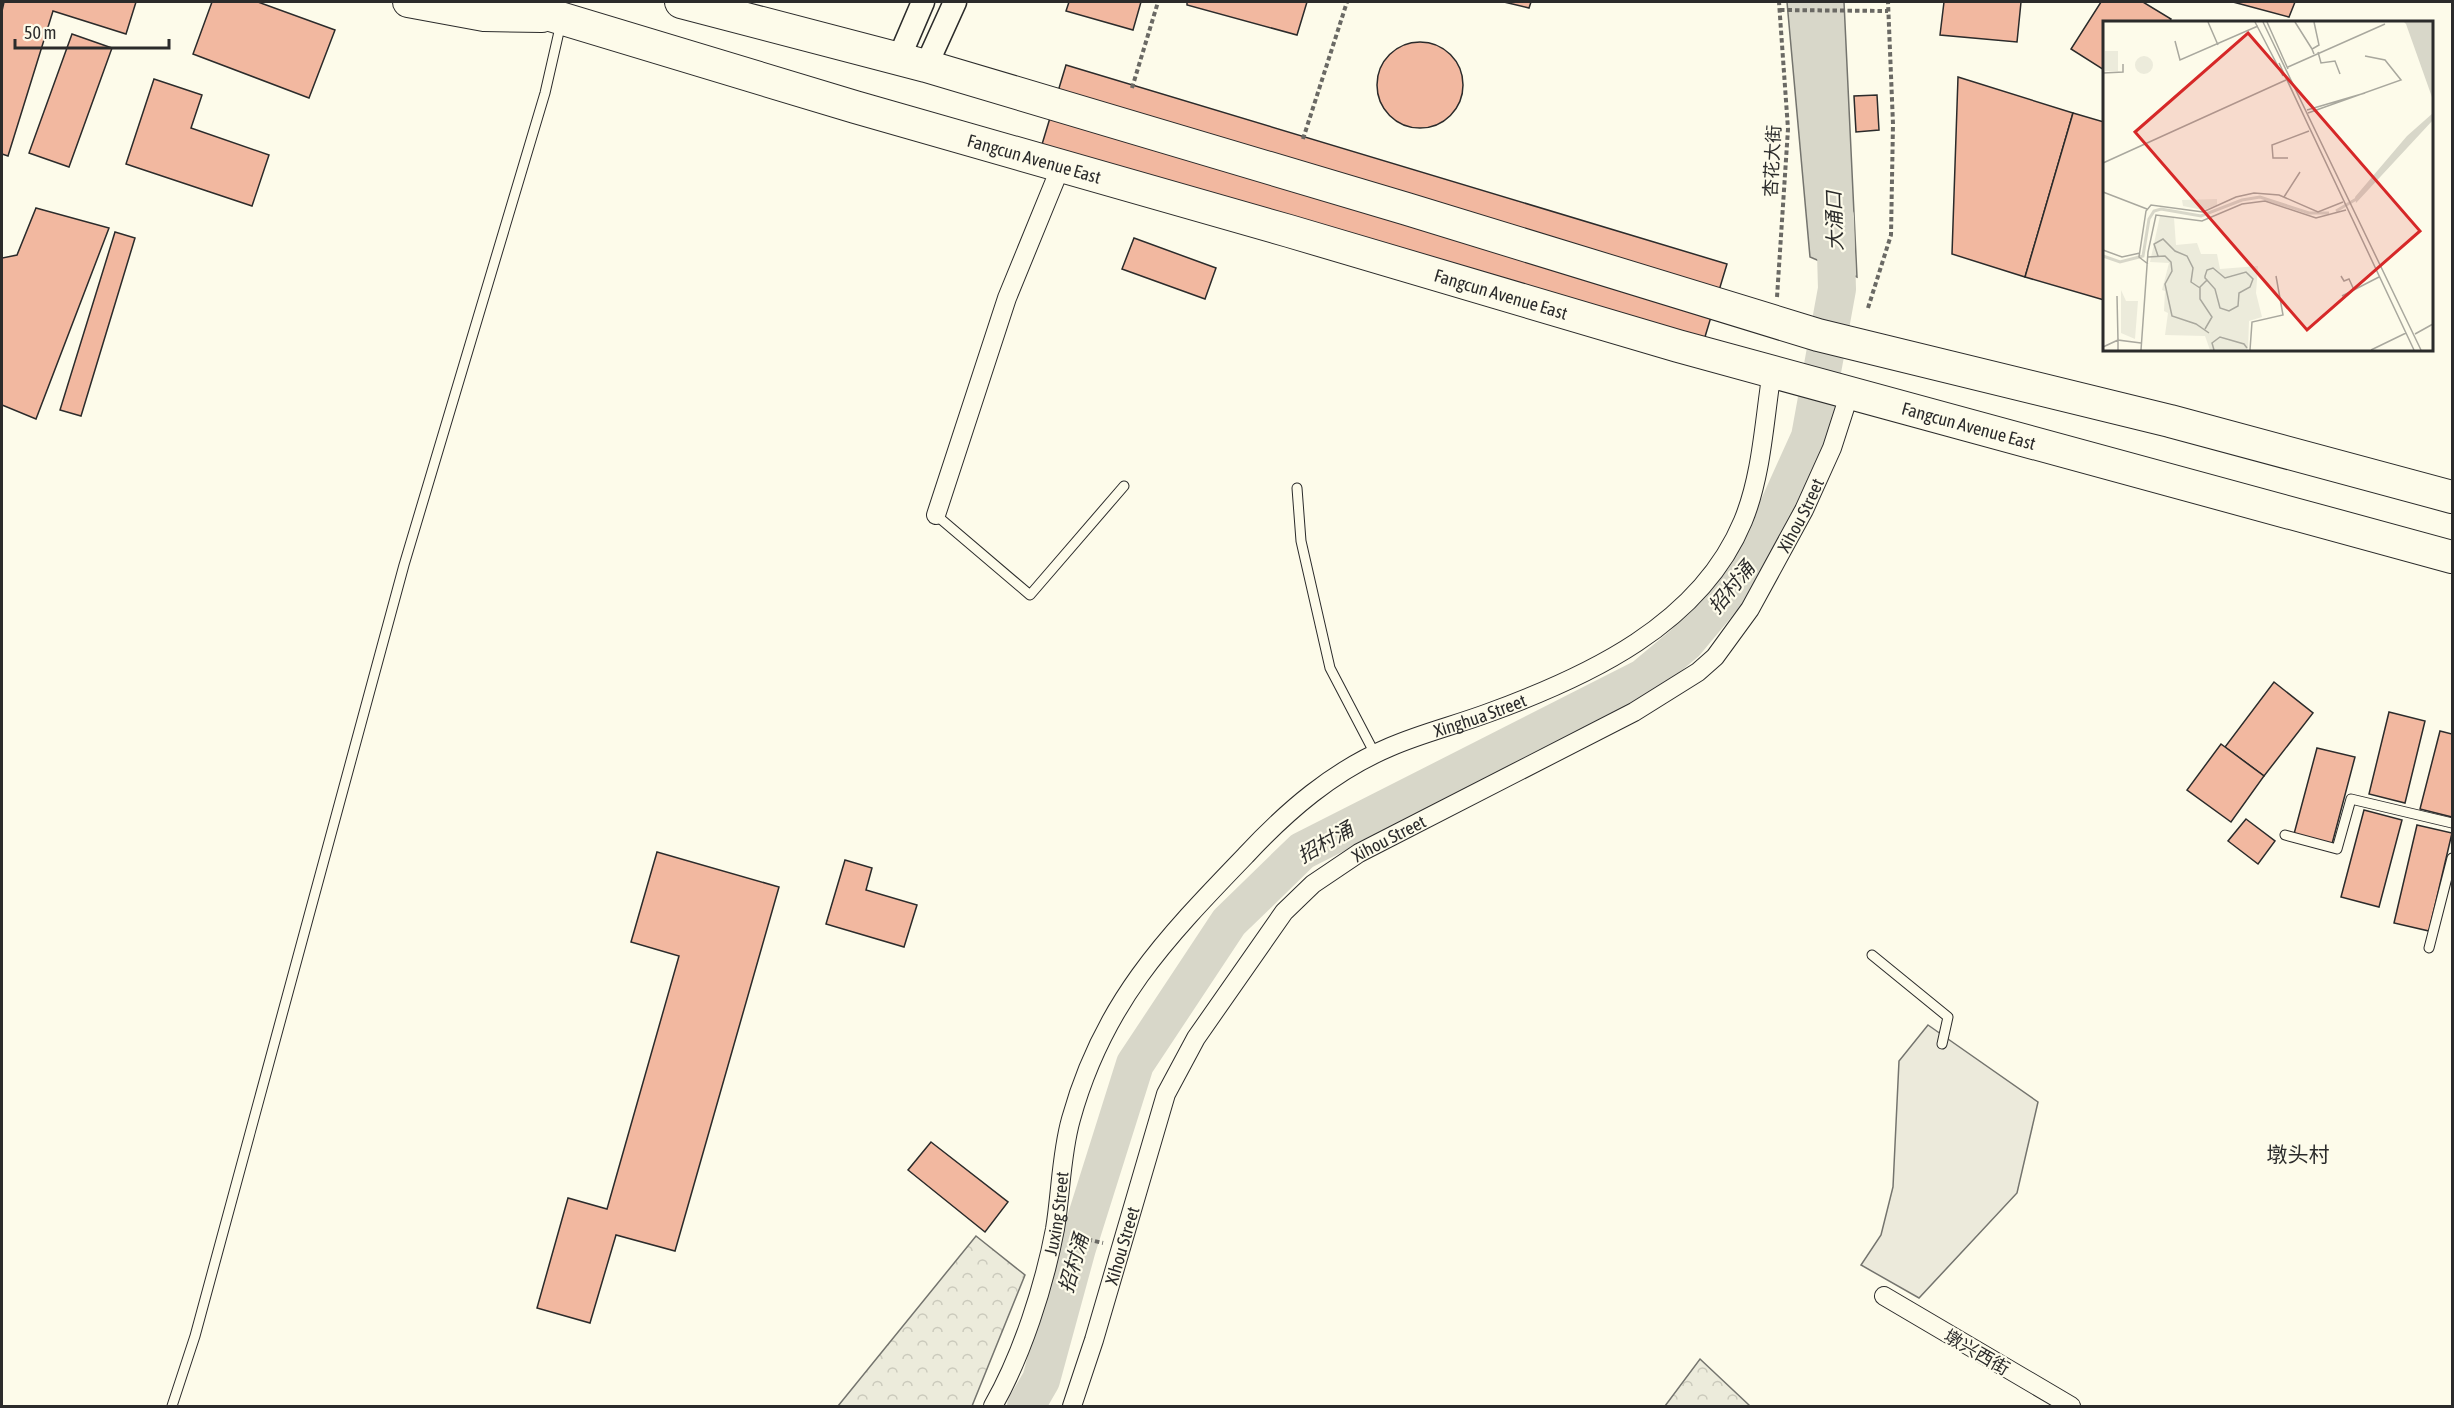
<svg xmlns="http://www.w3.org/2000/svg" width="2454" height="1408" font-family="'Asap Condensed','Noto Sans SC',sans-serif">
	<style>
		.park { fill: url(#park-crowns); stroke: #74746e; stroke-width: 1.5 }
		.parking { fill: #eceadb; stroke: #74746e; stroke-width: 1.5 }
		.water { fill: #d8d7c9; stroke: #74746e; stroke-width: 1.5 }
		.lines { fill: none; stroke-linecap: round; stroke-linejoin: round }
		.river { stroke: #d8d7c9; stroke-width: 38 }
		.building { fill: #f2b8a0; stroke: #2b2b2b; stroke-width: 1.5 }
		.service-casing { stroke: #2b2b2b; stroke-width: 11 }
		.minor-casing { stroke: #2b2b2b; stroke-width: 20 }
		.tertiary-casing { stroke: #2b2b2b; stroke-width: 25 }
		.primary-casing { stroke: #2b2b2b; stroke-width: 32 }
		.trunk-casing { stroke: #2b2b2b; stroke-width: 34 }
		.path { stroke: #6a6964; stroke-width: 4; stroke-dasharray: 4.5 3; stroke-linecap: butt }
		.service { stroke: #fdfbea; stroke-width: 9 }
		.minor { stroke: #fdfbea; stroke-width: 18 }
		.tertiary { stroke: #fdfbea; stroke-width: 22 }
		.primary { stroke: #fdfbea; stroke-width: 30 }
		.trunk { stroke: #fdfbea; stroke-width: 32 }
		.labels { text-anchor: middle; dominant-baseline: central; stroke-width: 4.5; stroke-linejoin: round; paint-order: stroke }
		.street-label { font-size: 18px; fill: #2b2b2b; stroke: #fdfbea }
		.water-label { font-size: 20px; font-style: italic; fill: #2b2b2b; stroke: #fdfbea }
		.quarter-label { font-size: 21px; fill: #2b2b2b; stroke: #fdfbea }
		.inset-river { fill: none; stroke: #d8d7c9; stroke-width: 3 }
		.inset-road { fill: none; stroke: #a9a89e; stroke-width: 1.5 }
		.view { fill: #d62828; fill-opacity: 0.15; stroke: #d62828; stroke-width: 3 }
		.inset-edge { fill: none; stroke: #2b2b2b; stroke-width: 3 }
	</style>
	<defs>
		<pattern id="park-crowns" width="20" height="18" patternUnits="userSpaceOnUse" patternTransform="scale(1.5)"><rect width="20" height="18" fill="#ecebdb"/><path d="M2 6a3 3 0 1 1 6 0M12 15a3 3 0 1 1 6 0" fill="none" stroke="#cbcabc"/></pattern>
	</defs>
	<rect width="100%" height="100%" fill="#fdfbea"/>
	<!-- park -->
	<g class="park">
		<polygon points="976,1236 1025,1275 972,1406 838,1406"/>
		<polygon points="1700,1359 1750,1406 1665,1406"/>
	</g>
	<!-- parking -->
	<polygon class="parking" points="1928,1025 2038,1102 2017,1193 1919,1298 1861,1265 1881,1235 1893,1187 1899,1061"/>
	<!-- water -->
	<polygon class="water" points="1787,2 1844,2 1857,277 1810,257"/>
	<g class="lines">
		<!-- river -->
		<polyline class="river" points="1026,1406 1041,1380 1077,1248 1135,1064 1229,922 1302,851 1643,678 1685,643 1755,559 1810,437 1837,289 1835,217"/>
	</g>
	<!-- building -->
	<g class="building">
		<polygon points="4,2 136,2 126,34 53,11 8,156 2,154 2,11"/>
		<polygon points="212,2 258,2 335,30 309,98 193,54"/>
		<polygon points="1069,2 1141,2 1133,30 1066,11"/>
		<polygon points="1187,2 1307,2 1297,35 1187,5"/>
		<polygon points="1504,2 1531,2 1529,8"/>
		<polygon points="1944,2 2021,2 2017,42 1940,35"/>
		<polygon points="2101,2 2143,2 2171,19 2169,22 2104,22 2104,70 2071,49"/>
		<polygon points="2233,2 2295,2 2289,17"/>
		<polygon points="72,34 112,48 69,167 29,153"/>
		<circle cx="1420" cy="85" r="43"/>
		<polygon points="1066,65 1727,264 1701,350 1040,151"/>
		<polygon points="1958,77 2073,113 2025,277 1952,254"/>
		<polygon points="154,79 202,95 191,128 269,155 252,206 126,164"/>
		<polygon points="1877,95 1879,130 1856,132 1854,96"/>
		<polygon points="2073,113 2104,122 2104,300 2025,277"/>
		<polygon points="36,208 109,228 36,419 2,405 2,258 17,255"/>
		<polygon points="115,232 135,238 81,416 60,410"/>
		<polygon points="1134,238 1216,268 1205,299 1122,269"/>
		<polygon points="2274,682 2313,713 2264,776 2225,747"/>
		<polygon points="2389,712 2425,721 2405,803 2369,794"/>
		<polygon points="2440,731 2452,734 2452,817 2420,809"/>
		<polygon points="2221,744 2264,776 2231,822 2187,790"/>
		<polygon points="2317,748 2355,757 2332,844 2294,834"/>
		<polygon points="2364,810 2402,820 2379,907 2341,897"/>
		<polygon points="2246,819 2275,841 2258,864 2228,841"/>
		<polygon points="2417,825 2452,833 2429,931 2394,923"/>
		<polygon points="657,852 779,887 675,1251 616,1235 590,1323 537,1308 568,1198 607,1209 679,956 631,942"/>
		<polygon points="845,860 872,868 866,890 917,905 904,947 826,924"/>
		<polygon points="931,1142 1008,1202 985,1232 908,1170"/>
	</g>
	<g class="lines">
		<!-- service casing -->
		<g class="service-casing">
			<g id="service">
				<polyline points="1297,488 1301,541 1330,668 1375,754"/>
				<polyline points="936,515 1030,595 1124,486"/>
				<polyline points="2285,835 2337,849 2351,799 2452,823"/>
				<polyline points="2429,948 2452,858"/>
				<polyline points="1872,955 1948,1017 1942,1044"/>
				<polyline points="172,1406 195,1336 404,565 545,93 561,23"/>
			</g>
		</g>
		<!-- minor casing -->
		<g class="minor-casing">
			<g id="minor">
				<polyline points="936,515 1007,298 1061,166"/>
				<polyline points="1884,1296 2071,1406"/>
				<path id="s1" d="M993,1406C1022,1355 1044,1287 1055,1229C1061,1193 1061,1154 1071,1119C1103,1003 1165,939 1246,855C1287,811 1333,771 1390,747C1422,733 1456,725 1488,713C1587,677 1700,625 1743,521C1762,475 1764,421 1772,371"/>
				<path id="s2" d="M1072,1406L1094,1340L1166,1094L1196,1038L1284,912L1313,884L1359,853L1634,712L1698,672L1715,657L1750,609L1804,510L1832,448L1850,392"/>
			</g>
		</g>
		<!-- tertiary casing -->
		<g class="tertiary-casing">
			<g id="tertiary">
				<polyline points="899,58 923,2"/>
				<polyline points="926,66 955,2"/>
			</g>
		</g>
		<!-- primary casing -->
		<g class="primary-casing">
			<polyline id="primary" points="408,2 484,16 542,17"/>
		</g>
		<!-- trunk casing -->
		<g class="trunk-casing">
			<g id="trunk">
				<path id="s3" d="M507,2L855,107L1289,231L1678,346L2452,557"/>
				<polyline points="681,2 926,66 1407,209 1818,335 2170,421 2452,497"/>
			</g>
		</g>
		<!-- path -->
		<g class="path">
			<polyline points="1780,10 1888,11"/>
			<polyline points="1132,88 1158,2"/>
			<polyline points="1303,139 1347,2"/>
			<polyline points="1777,297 1788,129 1779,2"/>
			<polyline points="1868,308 1891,235 1893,124 1888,2"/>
			<polyline points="1073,1236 1103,1243"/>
		</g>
		<!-- service -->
		<use href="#service" class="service"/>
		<!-- minor -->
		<use href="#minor" class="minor"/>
		<!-- tertiary -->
		<use href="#tertiary" class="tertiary"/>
		<!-- primary -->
		<use href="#primary" class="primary"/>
		<!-- trunk -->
		<use href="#trunk" class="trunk"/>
	</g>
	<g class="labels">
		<!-- street labels -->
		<g class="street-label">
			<text stroke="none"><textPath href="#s3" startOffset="550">Fangcun Avenue East</textPath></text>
			<text transform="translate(1772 161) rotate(-87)">杏花大街</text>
			<text stroke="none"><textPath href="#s3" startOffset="1036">Fangcun Avenue East</textPath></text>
			<text stroke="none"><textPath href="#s3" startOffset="1522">Fangcun Avenue East</textPath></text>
			<text stroke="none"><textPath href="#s2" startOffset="1212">Xihou Street</textPath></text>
			<text stroke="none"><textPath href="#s1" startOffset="897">Xinghua Street</textPath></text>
			<text stroke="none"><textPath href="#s2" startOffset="672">Xihou Street</textPath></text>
			<text stroke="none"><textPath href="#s1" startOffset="204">Juxing Street</textPath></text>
			<text stroke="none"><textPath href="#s2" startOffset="168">Xihou Street</textPath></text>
			<text transform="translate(1977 1352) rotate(30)">墩兴西街</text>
		</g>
		<!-- water labels -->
		<g class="water-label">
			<text transform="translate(1834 221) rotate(-92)">大涌口</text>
			<text transform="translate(1731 587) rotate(-51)">招村涌</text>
			<text transform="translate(1325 842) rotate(-30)">招村涌</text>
			<text transform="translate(1073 1263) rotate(-74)">招村涌</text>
		</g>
		<!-- quarter labels -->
		<g class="quarter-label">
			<text x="2298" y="1154">墩头村</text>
		</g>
	</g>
	<!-- overview -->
	<g transform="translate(2103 21)">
		<rect width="330" height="330" fill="#fdfbea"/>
		<path d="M114,178V184L100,189L80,185L79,179ZM57,195L71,197L73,224L94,222L98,233H114L117,248L155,245L153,272L159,296L146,300L145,329H107L102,315L62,314L65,292L61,290L62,270L59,269L66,242L47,241Z" fill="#ecebdb"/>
		<path d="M2,30H15V50H2ZM32 44a9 9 0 1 1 18 0a9 9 0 1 1-18 0ZM18,269L23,280H35L32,318L18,312Z" fill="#ecebdb"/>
		<path d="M301,1H330V79L303,3ZM330,92V99L253,182L252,176L304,115Z" fill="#d8d7c9"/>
		<path class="inset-river" d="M233,190L255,177M0,235L17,241L40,235L46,198L51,190L58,188L98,195L139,179L157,176L206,192H226"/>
		<path class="inset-road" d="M105,1L115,24M152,1L180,55M160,1L318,329M164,1L185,48M192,1L209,28M72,20L77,39L155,5M215,31L218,42L232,40L237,53M211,33L209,28L216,24L211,1M176,42L311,329M185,46L282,3M0,52L20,51V43M204,89L262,72M205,92L298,59L282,39L262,35M185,137H170L169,124L206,110M0,142L183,59M0,171L44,188M181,176L197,151M0,229L19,236L37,232M55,235L51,223L60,218L72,230L84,235L90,247L88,261L97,267M45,236L62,235L68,241L69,250L62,263L69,295L93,303L106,312M45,243L36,236L43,190L48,184L100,191L133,176L151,172L176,174L215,191L240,181M238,255L241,260L246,258L251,269M14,275L15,319L38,322M239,275L276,256M102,308L109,296L97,278V266L104,259L102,257V255L104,249L110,247L122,257L143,251L150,258L147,266L136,272L135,285L126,290L117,287L112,268L103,258M312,313L330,303M0,326L15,319V329M38,329L45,231L53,194L99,200L139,183L162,180L213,197L243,189M111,329L109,322L117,316L141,323L144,327M147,329L149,301L180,294L173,255M268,329L303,312"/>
		<path class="view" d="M145,12L317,210L204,309L32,111Z"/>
		<rect width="330" height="330" class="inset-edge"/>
	</g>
	<!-- border -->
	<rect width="2454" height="1408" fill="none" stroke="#2b2b2b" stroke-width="6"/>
	<!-- scale -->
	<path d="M15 39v9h154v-9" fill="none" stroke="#2b2b2b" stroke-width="3"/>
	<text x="24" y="39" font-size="18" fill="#2b2b2b" stroke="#fdfbea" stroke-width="4.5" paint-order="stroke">50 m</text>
</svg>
